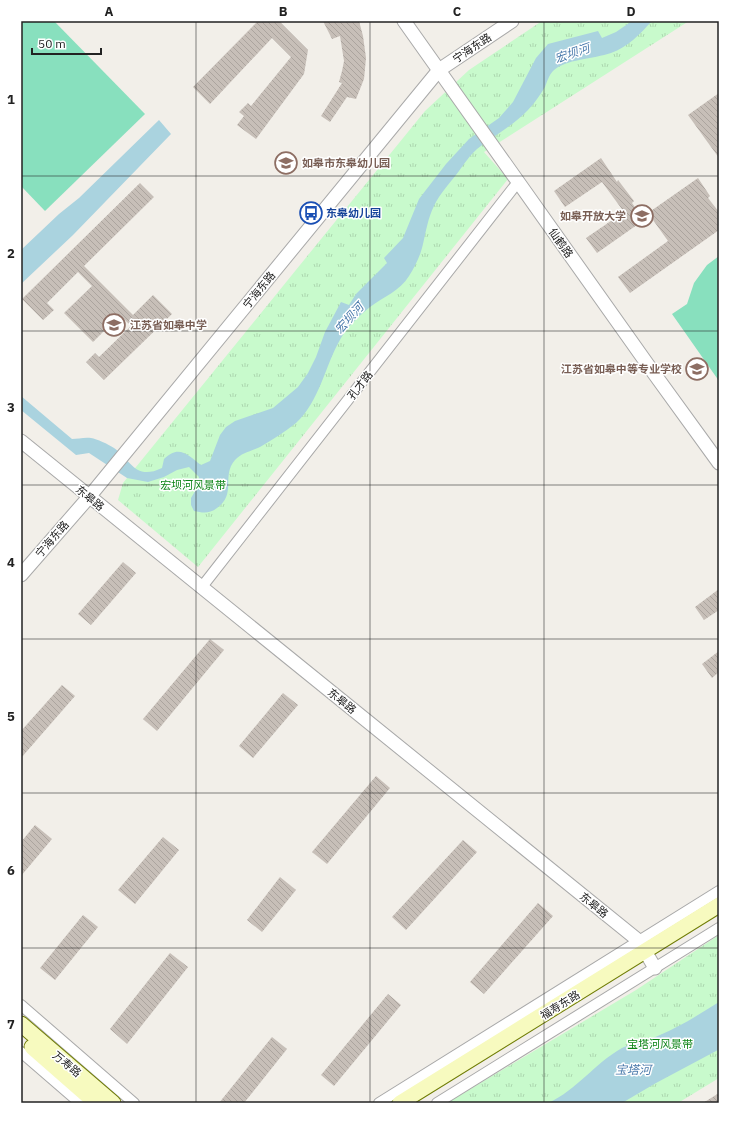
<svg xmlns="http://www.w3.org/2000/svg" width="740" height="1124" font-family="'IBM Plex Sans','Noto Sans SC',sans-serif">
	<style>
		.park { fill: url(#park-tufts) }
		.pitch { fill: #88e0be }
		.water { fill: #aad3df }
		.building { fill: url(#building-back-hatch) }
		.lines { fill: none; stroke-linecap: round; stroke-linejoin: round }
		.minor-casing { stroke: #a9a9a9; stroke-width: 12 }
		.tertiary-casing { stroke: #a9a9a9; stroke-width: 15 }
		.secondary-casing { stroke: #707d05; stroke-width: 17 }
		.minor { stroke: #fff; stroke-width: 10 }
		.tertiary { stroke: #fff; stroke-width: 13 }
		.secondary { stroke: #f7fabf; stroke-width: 15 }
		.grid { fill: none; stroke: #222; stroke-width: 1; stroke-opacity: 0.55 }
		.labels { text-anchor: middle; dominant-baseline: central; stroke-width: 3; stroke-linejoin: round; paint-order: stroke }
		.street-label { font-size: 11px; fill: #222; stroke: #fff }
		.education-label { font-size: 11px; font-weight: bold; fill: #785e54; stroke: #fff; text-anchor: start }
		.transit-label { font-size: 11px; font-weight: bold; fill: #164399; stroke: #fff; text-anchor: start }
		.park-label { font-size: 11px; fill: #0c8416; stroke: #fff }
		.water-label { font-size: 12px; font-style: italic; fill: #4a7aab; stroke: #fff }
		.neatline { fill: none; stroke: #222; stroke-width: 1.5 }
		.grid-label { font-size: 13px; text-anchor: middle; font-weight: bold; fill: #222 }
	</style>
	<defs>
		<pattern id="park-tufts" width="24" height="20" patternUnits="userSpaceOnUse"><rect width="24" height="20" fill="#c8facc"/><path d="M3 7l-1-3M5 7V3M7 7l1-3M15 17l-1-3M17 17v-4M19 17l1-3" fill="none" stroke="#acd6af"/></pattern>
		<pattern id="building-back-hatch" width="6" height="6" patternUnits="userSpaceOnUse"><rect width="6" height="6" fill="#c7bfb8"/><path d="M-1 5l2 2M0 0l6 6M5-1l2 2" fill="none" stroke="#aba49e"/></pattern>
	</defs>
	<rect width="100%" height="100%" fill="#f2efe9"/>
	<!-- park -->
	<g class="park">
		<polygon points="542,21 689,21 484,152 508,179 198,567 118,500 123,483 425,111 469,70"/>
		<polygon points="719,935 719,1078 678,1103 447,1103 636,990"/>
	</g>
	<!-- pitch -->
	<g class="pitch">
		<polygon points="21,21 54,21 145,114 45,211 21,186"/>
		<polygon points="719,256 719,381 672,314 687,304 694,283 707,265"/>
	</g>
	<!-- water -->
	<g class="water">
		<path d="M632,21H652C640,34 628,47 611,53C594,59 565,59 553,71C549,75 547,82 545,87C540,95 534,104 528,110C514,125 493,136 477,149C470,155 464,164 459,171C450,183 440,193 434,206C428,218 426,231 423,244C421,254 415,267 409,276C400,291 383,297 370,307C359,316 348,326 341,338C325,365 320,401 296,423C285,432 272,440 260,447C252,451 241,453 235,460C221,476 237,494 217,508C209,514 203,513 194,511L191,505V498L197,488L199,477L189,467L177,470L164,477L148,482L127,478L89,453L76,455L21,410V396L72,439C77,439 85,437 91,438C97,439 108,444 114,448C131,460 135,481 162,468L164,459C179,444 188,455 201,465L210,461L220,435L226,427L235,421L273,408L298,387L308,373L316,357L325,332L341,302L349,305L356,294L387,263L384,258L403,238L419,199L446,164L469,139L499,118L513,102L536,58L548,44L598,31L602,38L616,32Z"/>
		<polygon points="159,120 171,134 73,235 21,284 21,250 59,214 79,198"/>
		<path d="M719,1002V1049L716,1051L656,1083L622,1103H548C577,1090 595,1063 622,1048C634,1042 648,1041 660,1035C681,1026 700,1014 719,1002Z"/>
	</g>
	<!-- building -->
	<g class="building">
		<polygon points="258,21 279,21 308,50 304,74 256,139 237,125 244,116 239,112 248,103 251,106 291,57 272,38 210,104 193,87"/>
		<polygon points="323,21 359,21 363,36 366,58 364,79 356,99 347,97 330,122 321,116 342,83 339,82 342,71 344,61 340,36 332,39"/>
		<polygon points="719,93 719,158 688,115"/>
		<polygon points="601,158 617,182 618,180 634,201 632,203 644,220 597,253 586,238 624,212 602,182 565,207 554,191"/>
		<polygon points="698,178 710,196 708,198 719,212 719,230 630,293 618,277 668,241 648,213"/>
		<polygon points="140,183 154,197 84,266 133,315 153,295 172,314 104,380 86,362 95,353 99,357 131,326 120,315 93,342 64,313 92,286 78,272 47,303 54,310 43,320 22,299"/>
		<polygon points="123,562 136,573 91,625 78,614"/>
		<polygon points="719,589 719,610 704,620 695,607"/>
		<polygon points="210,639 224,650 157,731 143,719"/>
		<polygon points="719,651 719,672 712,678 702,664"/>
		<polygon points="62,685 75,696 21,758 21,731"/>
		<polygon points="283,693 298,705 253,758 239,746"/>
		<polygon points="376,776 390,788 327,864 312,852"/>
		<polygon points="35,825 52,839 21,876 21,842"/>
		<polygon points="163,837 179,850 135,904 118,890"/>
		<polygon points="463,840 477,852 406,930 392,917"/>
		<polygon points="280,877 296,890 262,932 247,920"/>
		<polygon points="538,903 553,916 484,994 470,982"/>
		<polygon points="83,915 98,927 55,980 40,968"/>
		<polygon points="170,953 188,967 127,1044 110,1029"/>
		<polygon points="388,994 401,1005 334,1086 321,1075"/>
		<polygon points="272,1037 287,1049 244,1103 219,1103"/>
		<polygon points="719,1093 719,1103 703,1103"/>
	</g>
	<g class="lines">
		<!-- minor casing -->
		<g class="minor-casing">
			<g id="minor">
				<polyline points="201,588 518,182"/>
				<polyline points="21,1005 134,1103"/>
				<polyline points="21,1052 80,1103"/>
				<polyline points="379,1103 719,891"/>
				<polyline points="437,1103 719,928"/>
			</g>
		</g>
		<!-- tertiary casing -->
		<g class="tertiary-casing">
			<g id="tertiary">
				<polyline points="404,21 653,372 719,463"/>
				<polyline points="21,441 639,941 655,968"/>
				<polyline points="21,575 89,497 439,70 512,21"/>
			</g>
		</g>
		<!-- secondary casing -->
		<g class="secondary-casing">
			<g id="secondary">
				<polyline points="21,1024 113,1103"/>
				<polyline points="32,1047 96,1103"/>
				<polyline points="400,1103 719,905"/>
			</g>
		</g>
		<!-- minor -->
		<use href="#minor" class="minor"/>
		<!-- tertiary -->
		<use href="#tertiary" class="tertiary"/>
		<!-- secondary -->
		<use href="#secondary" class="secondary"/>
	</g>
	<!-- grid -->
	<path class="grid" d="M196,21V1103M370,21V1103M544,21V1103M21,176H719M21,331H719M21,485H719M21,639H719M21,793H719M21,948H719"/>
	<!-- icons -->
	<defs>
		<g id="school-ring" transform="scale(1.15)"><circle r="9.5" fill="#fff" stroke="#8d6e63" stroke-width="1.5"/><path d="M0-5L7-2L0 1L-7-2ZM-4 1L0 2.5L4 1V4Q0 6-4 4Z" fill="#8d6e63"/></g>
		<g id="bus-ring" transform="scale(1.15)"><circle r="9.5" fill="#fff" stroke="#1a4fb4" stroke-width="1.5"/><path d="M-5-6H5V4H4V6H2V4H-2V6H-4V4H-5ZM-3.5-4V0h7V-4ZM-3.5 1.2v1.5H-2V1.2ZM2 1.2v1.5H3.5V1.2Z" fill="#1a4fb4"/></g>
	</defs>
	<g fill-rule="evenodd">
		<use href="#school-ring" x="286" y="163"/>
		<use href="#bus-ring" x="311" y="213"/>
		<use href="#school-ring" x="642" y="216"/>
		<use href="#school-ring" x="114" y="325"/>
		<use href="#school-ring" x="697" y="369"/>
	</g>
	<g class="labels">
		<!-- street labels -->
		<g class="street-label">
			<text transform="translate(472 48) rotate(-34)">宁海东路</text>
			<text transform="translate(561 243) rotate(55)">仙鹤路</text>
			<text transform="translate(259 290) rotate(-51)">宁海东路</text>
			<text transform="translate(360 385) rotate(-52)">孔才路</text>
			<text transform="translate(90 498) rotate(39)">东皋路</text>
			<text transform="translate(52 539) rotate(-49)">宁海东路</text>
			<text transform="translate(342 701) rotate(39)">东皋路</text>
			<text transform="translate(594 905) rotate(39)">东皋路</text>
			<text transform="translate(560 1005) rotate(-32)">福寿东路</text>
			<text transform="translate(67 1064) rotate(40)">万寿路</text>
		</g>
		<!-- education labels -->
		<g class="education-label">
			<text x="302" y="163">如皋市东皋幼儿园</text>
			<text x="626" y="216" text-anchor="end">如皋开放大学</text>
			<text x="130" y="325">江苏省如皋中学</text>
			<text x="682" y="369" text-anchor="end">江苏省如皋中等专业学校</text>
		</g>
		<!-- transit labels -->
		<g class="transit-label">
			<text x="326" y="213">东皋幼儿园</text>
		</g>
		<!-- park labels -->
		<g class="park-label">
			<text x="193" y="485">宏坝河风景带</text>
			<text x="660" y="1044">宝塔河风景带</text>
		</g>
		<!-- water labels -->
		<g class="water-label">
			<text transform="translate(572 53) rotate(-19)">宏坝河</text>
			<text transform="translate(349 318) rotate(-48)">宏坝河</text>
			<text x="633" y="1069">宝塔河</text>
		</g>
	</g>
	<!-- border -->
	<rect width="740" height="1124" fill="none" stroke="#ffffff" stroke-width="44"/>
	<!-- scale -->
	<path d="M32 48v6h69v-6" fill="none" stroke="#222222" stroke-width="2"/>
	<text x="38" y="48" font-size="12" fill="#222222" stroke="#ffffff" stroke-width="3" paint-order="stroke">50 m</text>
	<rect x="22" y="22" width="696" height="1080" class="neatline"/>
	<g class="grid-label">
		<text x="109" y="16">A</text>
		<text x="283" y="16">B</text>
		<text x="457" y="16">C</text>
		<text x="631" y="16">D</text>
		<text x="11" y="104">1</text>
		<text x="11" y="258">2</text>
		<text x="11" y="412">3</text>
		<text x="11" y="567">4</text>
		<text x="11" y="721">5</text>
		<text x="11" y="875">6</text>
		<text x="11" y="1029">7</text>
	</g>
</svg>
